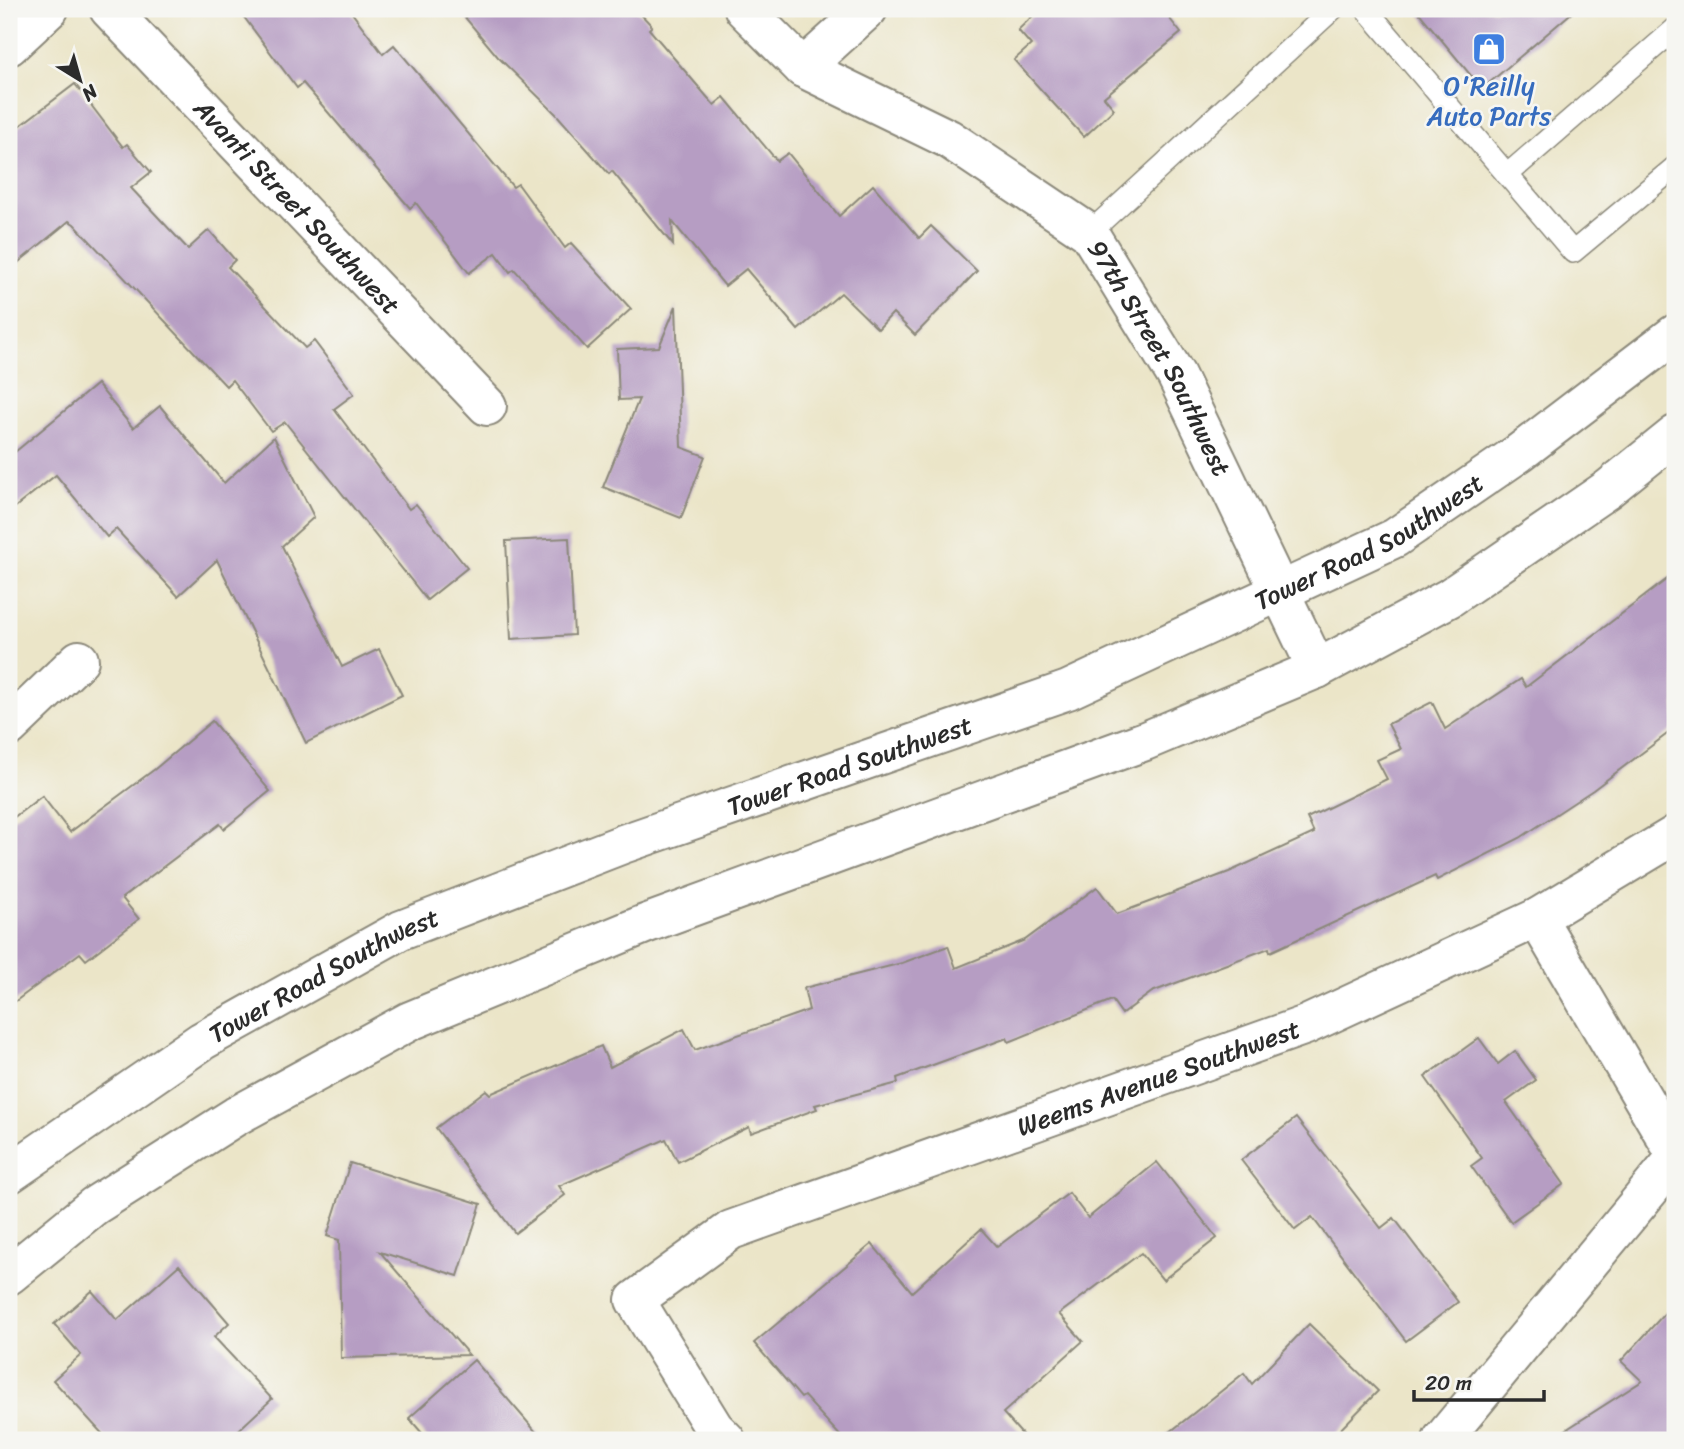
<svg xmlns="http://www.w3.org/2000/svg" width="1684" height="1449" font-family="Sriracha,sans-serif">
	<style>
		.building { fill: #b69dc3 }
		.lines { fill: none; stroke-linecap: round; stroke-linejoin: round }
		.service-casing { stroke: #8b887a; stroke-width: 24 }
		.minor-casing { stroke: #8b887a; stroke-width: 42 }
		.tertiary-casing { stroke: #8b887a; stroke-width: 42 }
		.service { stroke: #fff; stroke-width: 21 }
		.minor { stroke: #fff; stroke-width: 38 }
		.tertiary { stroke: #fff; stroke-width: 38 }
		.labels { text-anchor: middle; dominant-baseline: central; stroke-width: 5; stroke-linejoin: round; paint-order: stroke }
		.shop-label { font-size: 26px; fill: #366cbe; stroke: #f6f6f2 }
		.street-label { font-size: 26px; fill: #2b2b2b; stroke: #f6f6f2 }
	</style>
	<rect width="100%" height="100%" fill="#f6f6f2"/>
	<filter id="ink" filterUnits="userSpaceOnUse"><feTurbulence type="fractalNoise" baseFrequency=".0143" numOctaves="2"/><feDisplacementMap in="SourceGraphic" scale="14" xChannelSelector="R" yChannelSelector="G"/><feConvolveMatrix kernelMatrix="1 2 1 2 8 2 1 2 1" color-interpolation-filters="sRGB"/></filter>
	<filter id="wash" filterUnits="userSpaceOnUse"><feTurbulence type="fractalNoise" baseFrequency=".00686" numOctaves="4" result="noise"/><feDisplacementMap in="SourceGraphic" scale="28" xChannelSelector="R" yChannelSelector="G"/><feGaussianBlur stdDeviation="1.57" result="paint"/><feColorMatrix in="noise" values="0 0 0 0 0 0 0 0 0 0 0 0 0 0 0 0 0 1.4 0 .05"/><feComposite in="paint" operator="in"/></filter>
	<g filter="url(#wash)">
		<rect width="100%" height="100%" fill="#ebe5c8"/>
		<g id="blocks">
			<!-- building -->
			<g class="building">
				<polygon points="238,9 349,9 383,54 394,45 513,187 518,184 565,248 571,243 631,309 587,349 514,269 510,272 496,253 469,273 416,203 410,208 303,83 297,88"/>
				<polygon points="458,9 636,9 652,26 649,29 714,105 724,97 777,161 788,153 839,216 873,185 919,238 931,226 977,271 915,335 893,313 878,329 841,293 798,330 746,269 725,286 672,221 673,245 612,171 609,174 557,115 498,57"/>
				<polygon points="1040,9 1162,9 1181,33 1104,97 1114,109 1084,137 1014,60 1031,45 1018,30"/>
				<polygon points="1416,9 1576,9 1482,89"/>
				<polygon points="75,84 123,147 127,144 151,172 131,188 188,249 209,230 235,260 228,267 305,348 314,341 354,394 334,409 409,509 416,504 467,568 427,600 285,422 271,431 232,380 226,386 74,224 69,221 9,270 9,134"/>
				<polygon points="676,306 681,447 705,456 681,518 603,487 639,399 619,400 617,349 659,347"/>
				<polygon points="97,384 133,428 160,406 224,483 274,437 314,517 282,546 342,667 379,649 402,695 306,743 217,560 178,596 116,529 107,537 56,475 9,512 9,457"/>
				<polygon points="569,538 574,635 511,639 506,541"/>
				<polygon points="1675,573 1675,728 1593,790 1520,838 1437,880 1435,876 1270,952 1269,948 1152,992 1122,1014 1112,1000 1009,1042 1007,1038 897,1078 898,1083 815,1105 817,1109 751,1133 749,1127 678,1162 666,1139 559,1186 565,1195 515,1233 436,1128 486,1090 490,1094 601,1046 610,1067 684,1029 695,1050 809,1010 804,988 902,963 948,946 956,968 1025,940 1097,887 1117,914 1229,872 1314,833 1307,818 1387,779 1377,760 1401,749 1388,724 1432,702 1445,729 1521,679 1526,687"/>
				<polygon points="212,721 270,791 224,829 220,824 122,898 139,919 86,960 80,953 9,1006 9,821 42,796 70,832 155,769"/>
				<polygon points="1479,1038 1498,1064 1515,1051 1536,1080 1506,1102 1564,1184 1511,1222 1471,1166 1482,1158 1425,1077"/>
				<polygon points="1296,1118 1381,1228 1394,1218 1458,1302 1406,1341 1312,1217 1295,1230 1241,1160"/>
				<polygon points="1157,1162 1217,1238 1163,1280 1141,1253 1059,1314 1083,1341 1003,1413 1027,1440 844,1440 804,1396 801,1398 754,1343 872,1244 912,1292 981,1229 997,1247 1069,1193 1088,1218"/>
				<polygon points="350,1163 481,1204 458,1276 380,1252 469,1355 341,1358 339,1240 327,1236"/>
				<polygon points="179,1265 229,1323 214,1337 272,1399 228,1440 108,1440 53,1380 81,1355 54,1324 92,1291 117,1320"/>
				<polygon points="1675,1302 1675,1440 1550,1440 1642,1381 1621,1361"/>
				<polygon points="1309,1324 1378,1391 1330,1440 1160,1440 1244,1373 1252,1384"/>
				<polygon points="474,1360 543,1440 428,1440 409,1418"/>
			</g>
		</g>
	</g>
	<g filter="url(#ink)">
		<use href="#blocks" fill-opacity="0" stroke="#8b887a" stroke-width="2"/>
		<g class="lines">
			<!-- service casing -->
			<g class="service-casing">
				<g id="service">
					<polyline points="1366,9 1573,252 1675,167"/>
					<polyline points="1507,175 1675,29"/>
					<polyline points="1089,233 1333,9"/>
				</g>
			</g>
			<!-- minor casing -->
			<g class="minor-casing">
				<g id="minor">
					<path id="s1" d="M109,9L487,406"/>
					<path id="s2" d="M744,9L803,68L949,139L1089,233L1176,375L1317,669"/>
					<polyline points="9,46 49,9"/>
					<polyline points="803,68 868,9"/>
					<polyline points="9,727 79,660"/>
					<polyline points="1537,918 1675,1153"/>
					<path id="s3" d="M726,1440L714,1428L635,1300L731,1230L1306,1025L1537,918L1675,835"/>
					<polyline points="1442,1440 1675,1159"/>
				</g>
			</g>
			<!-- tertiary casing -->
			<g class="tertiary-casing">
				<g id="tertiary">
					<path id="s4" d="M9,1174L202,1041L401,930L623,844L1068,690L1395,538L1519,453L1675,334"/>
					<polyline points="9,1275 94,1206 236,1116 410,1021 645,924 1145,741 1317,669 1449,598 1608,489 1675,435"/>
				</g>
			</g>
			<!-- service -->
			<use href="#service" class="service"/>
			<!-- minor -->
			<use href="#minor" class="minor"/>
			<!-- tertiary -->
			<use href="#tertiary" class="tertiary"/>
		</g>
	</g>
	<!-- icons -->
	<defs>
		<g id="shop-square" transform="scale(1.75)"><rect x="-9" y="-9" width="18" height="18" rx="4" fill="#3f7fe0" stroke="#f6f6f2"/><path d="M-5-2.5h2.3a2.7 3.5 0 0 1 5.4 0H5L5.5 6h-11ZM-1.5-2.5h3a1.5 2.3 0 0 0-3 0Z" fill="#fff"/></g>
	</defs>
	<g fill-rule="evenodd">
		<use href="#shop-square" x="1489" y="49"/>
	</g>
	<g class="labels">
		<!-- shop labels -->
		<g class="shop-label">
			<text x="1489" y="86">O'Reilly<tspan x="1489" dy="30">Auto Parts</tspan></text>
		</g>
		<!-- street labels -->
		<g class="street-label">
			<text stroke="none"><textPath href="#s1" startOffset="273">Avanti Street Southwest</textPath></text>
			<text stroke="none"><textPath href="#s2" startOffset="558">97th Street Southwest</textPath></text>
			<text stroke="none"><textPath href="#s4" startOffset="1507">Tower Road Southwest</textPath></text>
			<text stroke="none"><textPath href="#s4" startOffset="940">Tower Road Southwest</textPath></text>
			<text stroke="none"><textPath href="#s4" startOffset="373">Tower Road Southwest</textPath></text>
			<text stroke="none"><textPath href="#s3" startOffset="740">Weems Avenue Southwest</textPath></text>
		</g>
	</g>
	<!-- margin -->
	<rect width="1684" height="1449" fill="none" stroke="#f6f6f2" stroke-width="35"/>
	<!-- north arrow -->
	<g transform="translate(80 80) rotate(143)" stroke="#f6f6f2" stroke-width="5" paint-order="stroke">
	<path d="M0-5L12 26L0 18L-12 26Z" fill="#2b2b2b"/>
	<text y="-10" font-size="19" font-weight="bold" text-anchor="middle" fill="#2b2b2b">N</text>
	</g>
	<!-- scale -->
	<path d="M1414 1390v10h130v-10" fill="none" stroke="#2b2b2b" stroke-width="3.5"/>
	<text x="1425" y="1390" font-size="21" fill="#2b2b2b" stroke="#f6f6f2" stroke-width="5" paint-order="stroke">20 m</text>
</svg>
